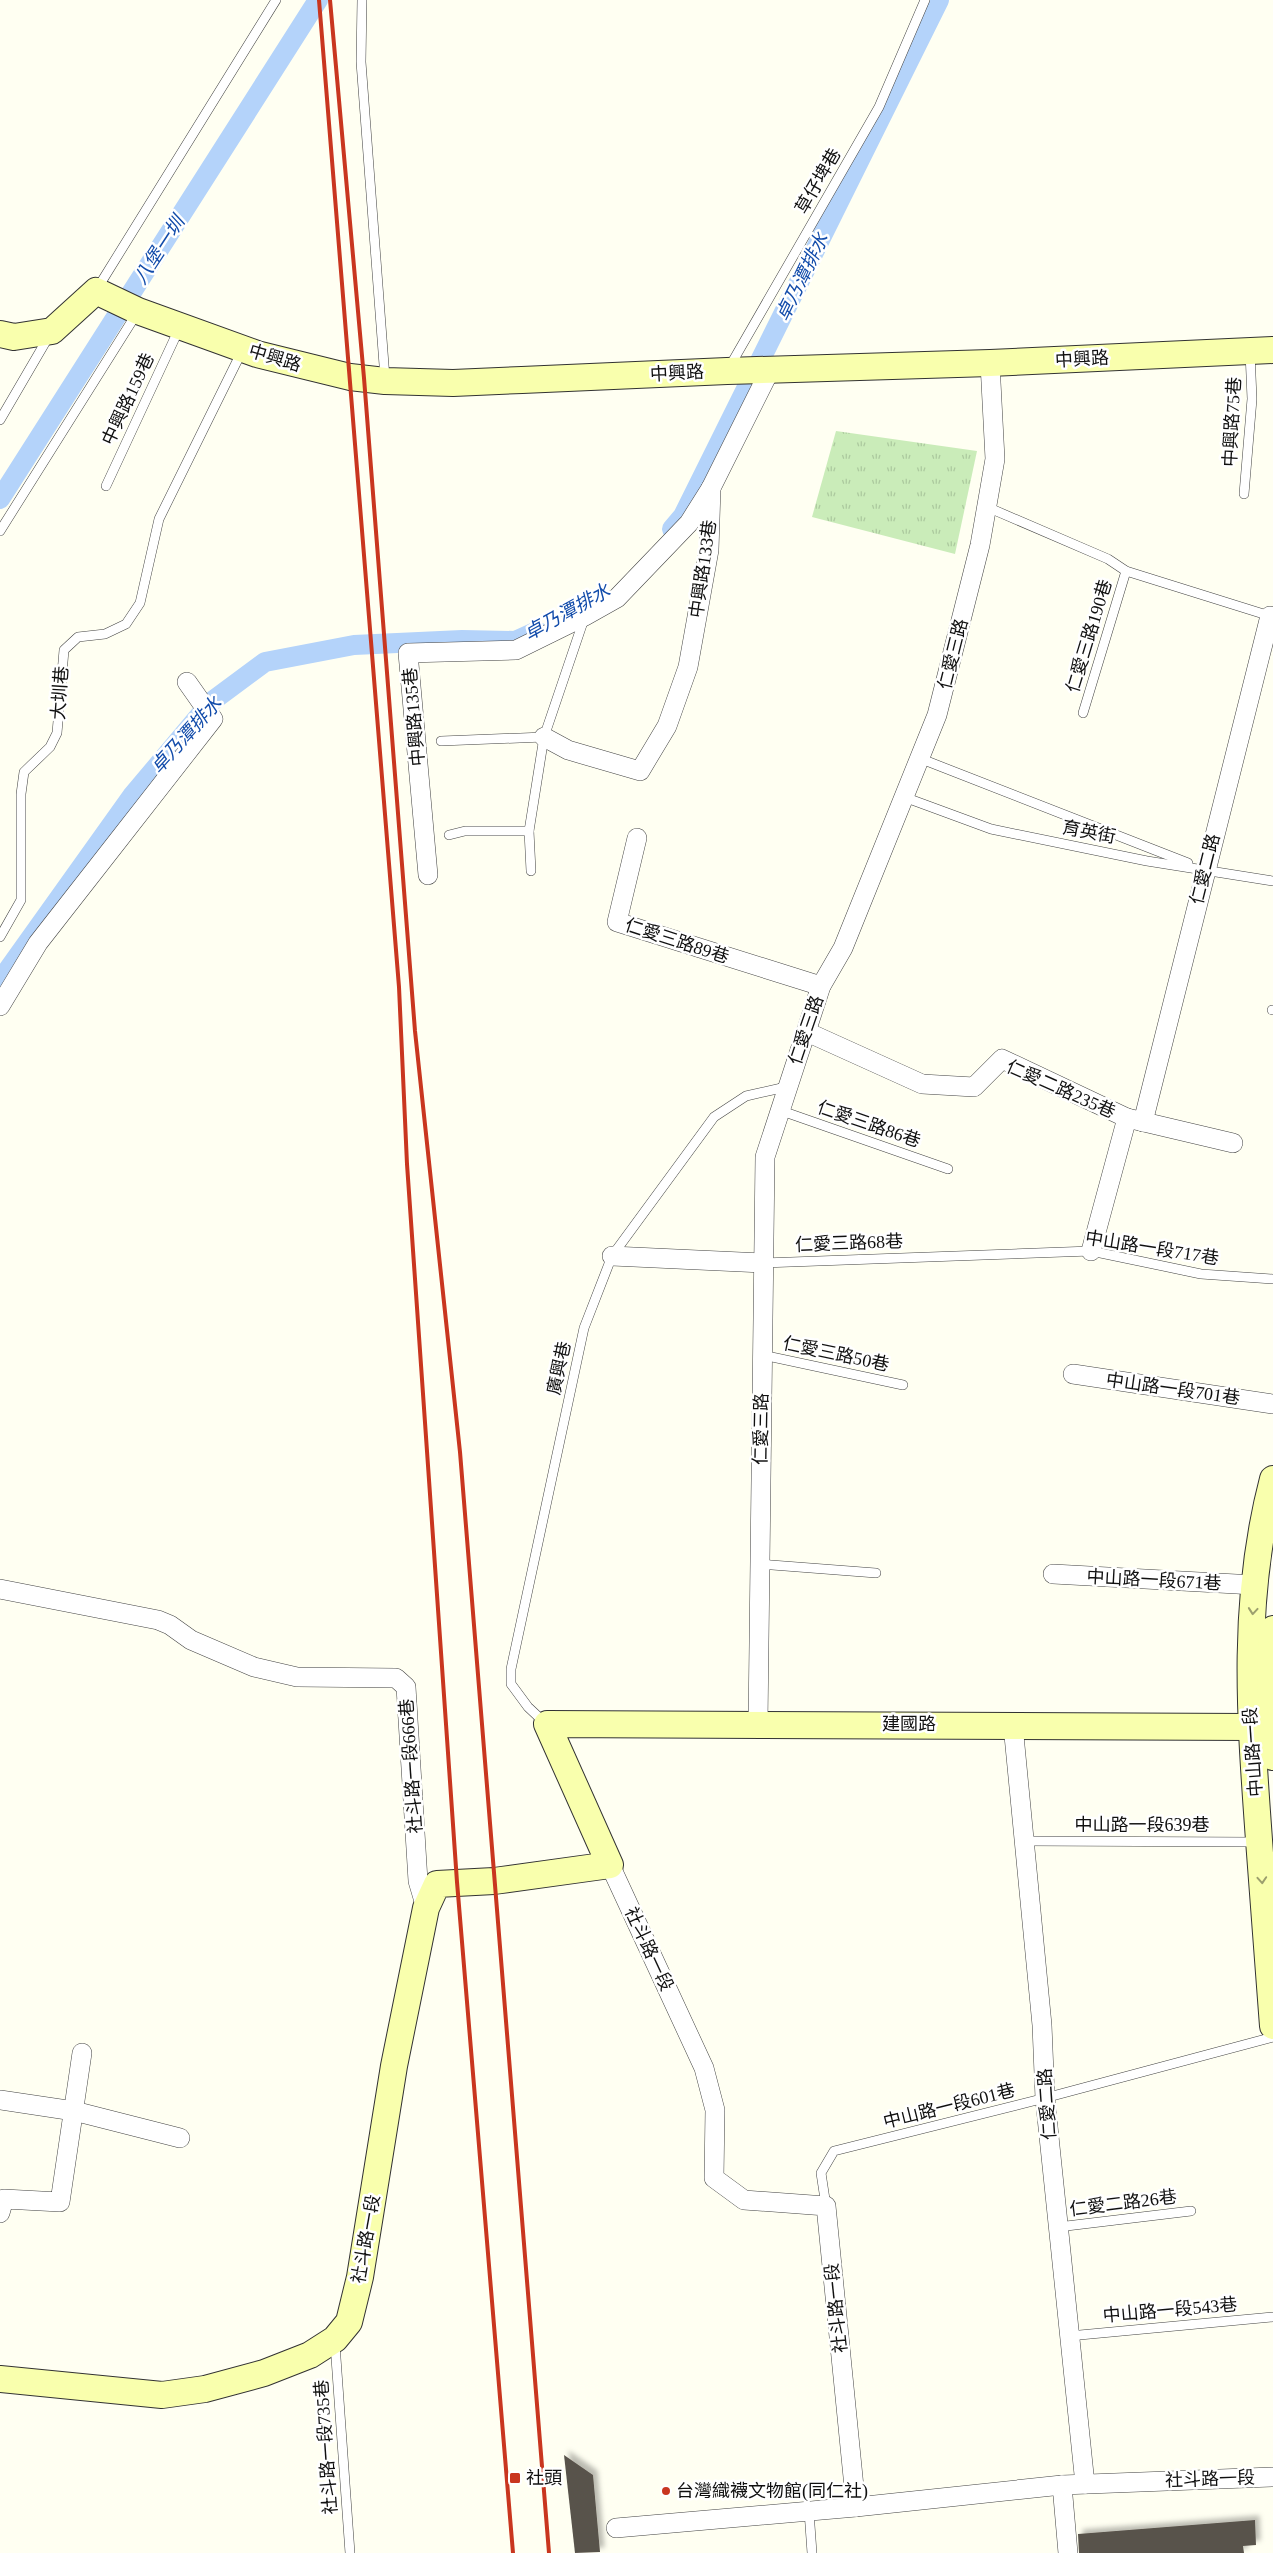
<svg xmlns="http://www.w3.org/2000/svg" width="1273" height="2553" font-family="'Times New Roman','Noto Sans TC',serif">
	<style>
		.grass { fill: url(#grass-tufts) }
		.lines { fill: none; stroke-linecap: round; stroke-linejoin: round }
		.canal { stroke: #b4d3fa; stroke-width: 20 }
		.building { fill: #59534b; filter: url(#shadow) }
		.lane-casing { stroke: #434343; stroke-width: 10 }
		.street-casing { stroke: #434343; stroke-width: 20 }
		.secondary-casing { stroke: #323232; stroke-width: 28 }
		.lane { stroke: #fff; stroke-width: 9 }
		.street { stroke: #fff; stroke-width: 19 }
		.secondary { stroke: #f9ffad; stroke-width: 26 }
		.rail { stroke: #c9361f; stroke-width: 4 }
		.oneway { stroke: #9c9f6e }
		.poi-dot { fill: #c9361f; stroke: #fff; stroke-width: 2 }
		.labels { text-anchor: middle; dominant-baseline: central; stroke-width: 5; stroke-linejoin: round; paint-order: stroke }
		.street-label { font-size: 18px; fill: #101010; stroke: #fff }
		.poi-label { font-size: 18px; fill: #101010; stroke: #fff; text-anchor: start }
		.water-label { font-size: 19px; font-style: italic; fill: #114baa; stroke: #fff }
	</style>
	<defs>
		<pattern id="grass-tufts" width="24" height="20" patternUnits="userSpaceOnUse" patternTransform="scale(1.25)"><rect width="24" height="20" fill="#caecb9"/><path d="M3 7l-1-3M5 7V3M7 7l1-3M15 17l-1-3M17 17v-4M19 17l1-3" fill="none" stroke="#acc99e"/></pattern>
		<filter id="shadow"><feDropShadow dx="4.5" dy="-4.5" stdDeviation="2.5" flood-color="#0004"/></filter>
	</defs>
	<rect width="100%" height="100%" fill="#fffff2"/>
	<!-- grass -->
	<polygon class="grass" points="836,431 977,451 955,554 812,517"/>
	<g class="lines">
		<!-- canal -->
		<g class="canal">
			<polyline points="0,499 318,0"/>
			<polyline points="672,529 683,516 939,0"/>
			<polyline points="0,981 132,796 211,702 265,662 354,645 462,640 515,641 537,631"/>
		</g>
	</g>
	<!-- building -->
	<g class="building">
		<polygon points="564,2455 593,2475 600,2552 575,2553"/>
		<polygon points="1255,2520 1256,2545 1243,2546 1244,2553 1079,2553 1078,2534"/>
	</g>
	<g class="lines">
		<!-- lane casing -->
		<g class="lane-casing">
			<g id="lane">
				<polyline points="362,0 361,62 385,378"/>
				<polyline points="97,289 276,0"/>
				<polyline points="730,366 879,107 925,0"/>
				<polyline points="0,420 49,336"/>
				<polyline points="106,486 179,329"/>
				<polyline points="1244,494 1252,399 1250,352"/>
				<polyline points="987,507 1108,559 1126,571 1270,616"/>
				<polyline points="0,531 137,313"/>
				<polyline points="1083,713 1126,571"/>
				<polyline points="441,741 544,737"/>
				<polyline points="919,758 1188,863"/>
				<polyline points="904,797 991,829 1147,861 1273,881"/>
				<polyline points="449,835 465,831 529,831"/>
				<polyline points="531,871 529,831 544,737 584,619"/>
				<polyline points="0,937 21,900 21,794 24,772 50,747 57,733 64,650 78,637 105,634 126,624 140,603 159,519 242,351"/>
				<polyline points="1272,1010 1273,1010"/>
				<polyline points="779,1110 948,1169"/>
				<polyline points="763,1263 1091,1251 1201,1274 1273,1279"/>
				<polyline points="762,1355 903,1385"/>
				<polyline points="759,1564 876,1573"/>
				<polyline points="545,1723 528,1707 511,1684 511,1669 584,1328 612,1256 714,1117 746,1096 786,1087"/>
				<polyline points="1024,1841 1256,1842"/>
				<polyline points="826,2206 821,2173 834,2151 1045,2098 1273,2037"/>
				<polyline points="1058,2227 1191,2211"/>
				<polyline points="1069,2336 1273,2317"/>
				<polyline points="335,2344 350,2553"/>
				<polyline points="809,2511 812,2553"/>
			</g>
		</g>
		<!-- street casing -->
		<g class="street-casing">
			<g id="street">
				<polyline points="544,737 568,750 640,771 667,726 688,667 709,550 711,488 770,370"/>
				<polyline points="637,838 617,922 821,986"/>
				<polyline points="428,875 408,653 516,650 585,616 617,598 689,523 711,488"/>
				<polyline points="0,1006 38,943 213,719 187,682"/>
				<polyline points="807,1032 922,1084 974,1087 1002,1059 1127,1118 1233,1143"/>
				<polyline points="1143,1122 1270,616"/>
				<polyline points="1091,1251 1127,1118"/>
				<polyline points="612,1256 763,1263"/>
				<polyline points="1073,1374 1273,1404"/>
				<polyline points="1053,1574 1255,1585"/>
				<polyline points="0,1589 158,1620 170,1625 191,1640 254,1667 297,1677 396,1678 406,1687 418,1881 426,1908"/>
				<polyline points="758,1724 765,1157 821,986 843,948 937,715 980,545 995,459 990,363"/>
				<polyline points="1013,1725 1042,2025 1045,2098 1085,2484"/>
				<polyline points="610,1865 704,2068 715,2110 714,2178 744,2200 826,2206 856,2507"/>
				<polyline points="0,2100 74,2111 180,2138"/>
				<polyline points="0,2213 4,2199 60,2202 82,2053"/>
				<polyline points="1062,2485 1068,2553"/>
				<polyline points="616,2528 856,2507 1062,2485 1273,2477"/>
			</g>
		</g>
		<!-- secondary casing -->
		<g class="secondary-casing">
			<g id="secondary">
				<polyline points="0,334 14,337 52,331 96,291 138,311 257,354 350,377 385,381 453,383 522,380 727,371 990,363 1273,350"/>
				<path d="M1273,1479C1241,1601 1250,1716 1259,1840C1264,1902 1268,1964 1273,2026"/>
				<polyline points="1273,1629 1270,1662 1273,1757"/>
				<polyline points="0,2379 162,2395 205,2389 264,2373 310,2355 335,2339 349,2322 360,2277 394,2066 426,1908 437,1884 494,1881 610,1865 547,1724 1250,1727 1271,1725"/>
			</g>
		</g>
		<!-- lane -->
		<use href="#lane" class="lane"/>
		<!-- street -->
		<use href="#street" class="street"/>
		<!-- secondary -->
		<use href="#secondary" class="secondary"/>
		<!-- rail -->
		<g class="rail">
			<polyline points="319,0 399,987 407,1164 457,1882 513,2553"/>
			<polyline points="330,0 364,378 415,1031 460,1452 549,2553"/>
		</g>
	</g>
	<!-- one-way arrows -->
	<defs><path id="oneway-chevron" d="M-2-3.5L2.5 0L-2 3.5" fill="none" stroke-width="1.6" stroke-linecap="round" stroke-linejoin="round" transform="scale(1.25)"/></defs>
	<g class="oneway">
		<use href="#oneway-chevron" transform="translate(1253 1611) rotate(95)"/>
		<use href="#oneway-chevron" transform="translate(1262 1880) rotate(86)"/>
	</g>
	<!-- markers -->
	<g class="poi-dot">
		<rect x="509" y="2472" width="12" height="12" rx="2.5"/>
		<circle cx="666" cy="2491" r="5"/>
	</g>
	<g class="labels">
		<!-- street labels -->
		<g class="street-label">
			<text transform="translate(818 181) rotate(-60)">草仔埤巷</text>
			<text transform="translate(275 358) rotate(17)">中興路</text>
			<text transform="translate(1082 359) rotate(-3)">中興路</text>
			<text transform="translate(677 373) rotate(-3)">中興路</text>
			<text transform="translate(128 399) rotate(-65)">中興路159巷</text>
			<text transform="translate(1232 422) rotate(-87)">中興路75巷</text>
			<text transform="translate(703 569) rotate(-82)">中興路133巷</text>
			<text transform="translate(1089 636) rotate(-73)">仁愛三路190巷</text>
			<text transform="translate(953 654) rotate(-76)">仁愛三路</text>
			<text transform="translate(60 693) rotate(-86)">大圳巷</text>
			<text transform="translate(414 717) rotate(-95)">中興路135巷</text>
			<text transform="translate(1089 832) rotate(11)">育英街</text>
			<text transform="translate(1205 869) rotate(-76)">仁愛二路</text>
			<text transform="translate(677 941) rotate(18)">仁愛三路89巷</text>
			<text transform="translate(806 1030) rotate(-71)">仁愛三路</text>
			<text transform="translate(1061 1089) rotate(24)">仁愛二路235巷</text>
			<text transform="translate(869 1124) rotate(19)">仁愛三路86巷</text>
			<text transform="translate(849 1243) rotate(-2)">仁愛三路68巷</text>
			<text transform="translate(1152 1248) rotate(9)">中山路一段717巷</text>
			<text transform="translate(836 1354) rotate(12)">仁愛三路50巷</text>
			<text transform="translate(559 1368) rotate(-78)">廣興巷</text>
			<text transform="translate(1173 1389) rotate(8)">中山路一段701巷</text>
			<text transform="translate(761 1429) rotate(-89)">仁愛三路</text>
			<text transform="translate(1154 1580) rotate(3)">中山路一段671巷</text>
			<text x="909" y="1724">建國路</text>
			<text transform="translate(1253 1752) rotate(-94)">中山路一段</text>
			<text transform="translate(411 1766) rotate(-94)">社斗路一段666巷</text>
			<text x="1142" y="1825">中山路一段639巷</text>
			<text transform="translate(649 1949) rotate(65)">社斗路一段</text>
			<text transform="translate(1047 2104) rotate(-94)">仁愛二路</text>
			<text transform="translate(949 2106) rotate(-14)">中山路一段601巷</text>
			<text transform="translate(1123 2203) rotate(-7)">仁愛二路26巷</text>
			<text transform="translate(366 2239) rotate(-80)">社斗路一段</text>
			<text transform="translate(836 2308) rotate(-96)">社斗路一段</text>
			<text transform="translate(1170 2310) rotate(-5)">中山路一段543巷</text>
			<text transform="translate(326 2447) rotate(-94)">社斗路一段735巷</text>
			<text transform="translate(1210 2479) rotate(-2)">社斗路一段</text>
		</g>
		<!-- poi labels -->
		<g class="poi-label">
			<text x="526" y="2478">社頭</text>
			<text x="676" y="2491">台灣織襪文物館(同仁社)</text>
		</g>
		<!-- water labels -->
		<g class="water-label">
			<text transform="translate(159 250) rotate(-57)">八堡一圳</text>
			<text transform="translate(802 277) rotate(-64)">卓乃潭排水</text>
			<text transform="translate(567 612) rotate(-29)">卓乃潭排水</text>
			<text transform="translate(186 735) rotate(-48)">卓乃潭排水</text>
		</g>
	</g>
</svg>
